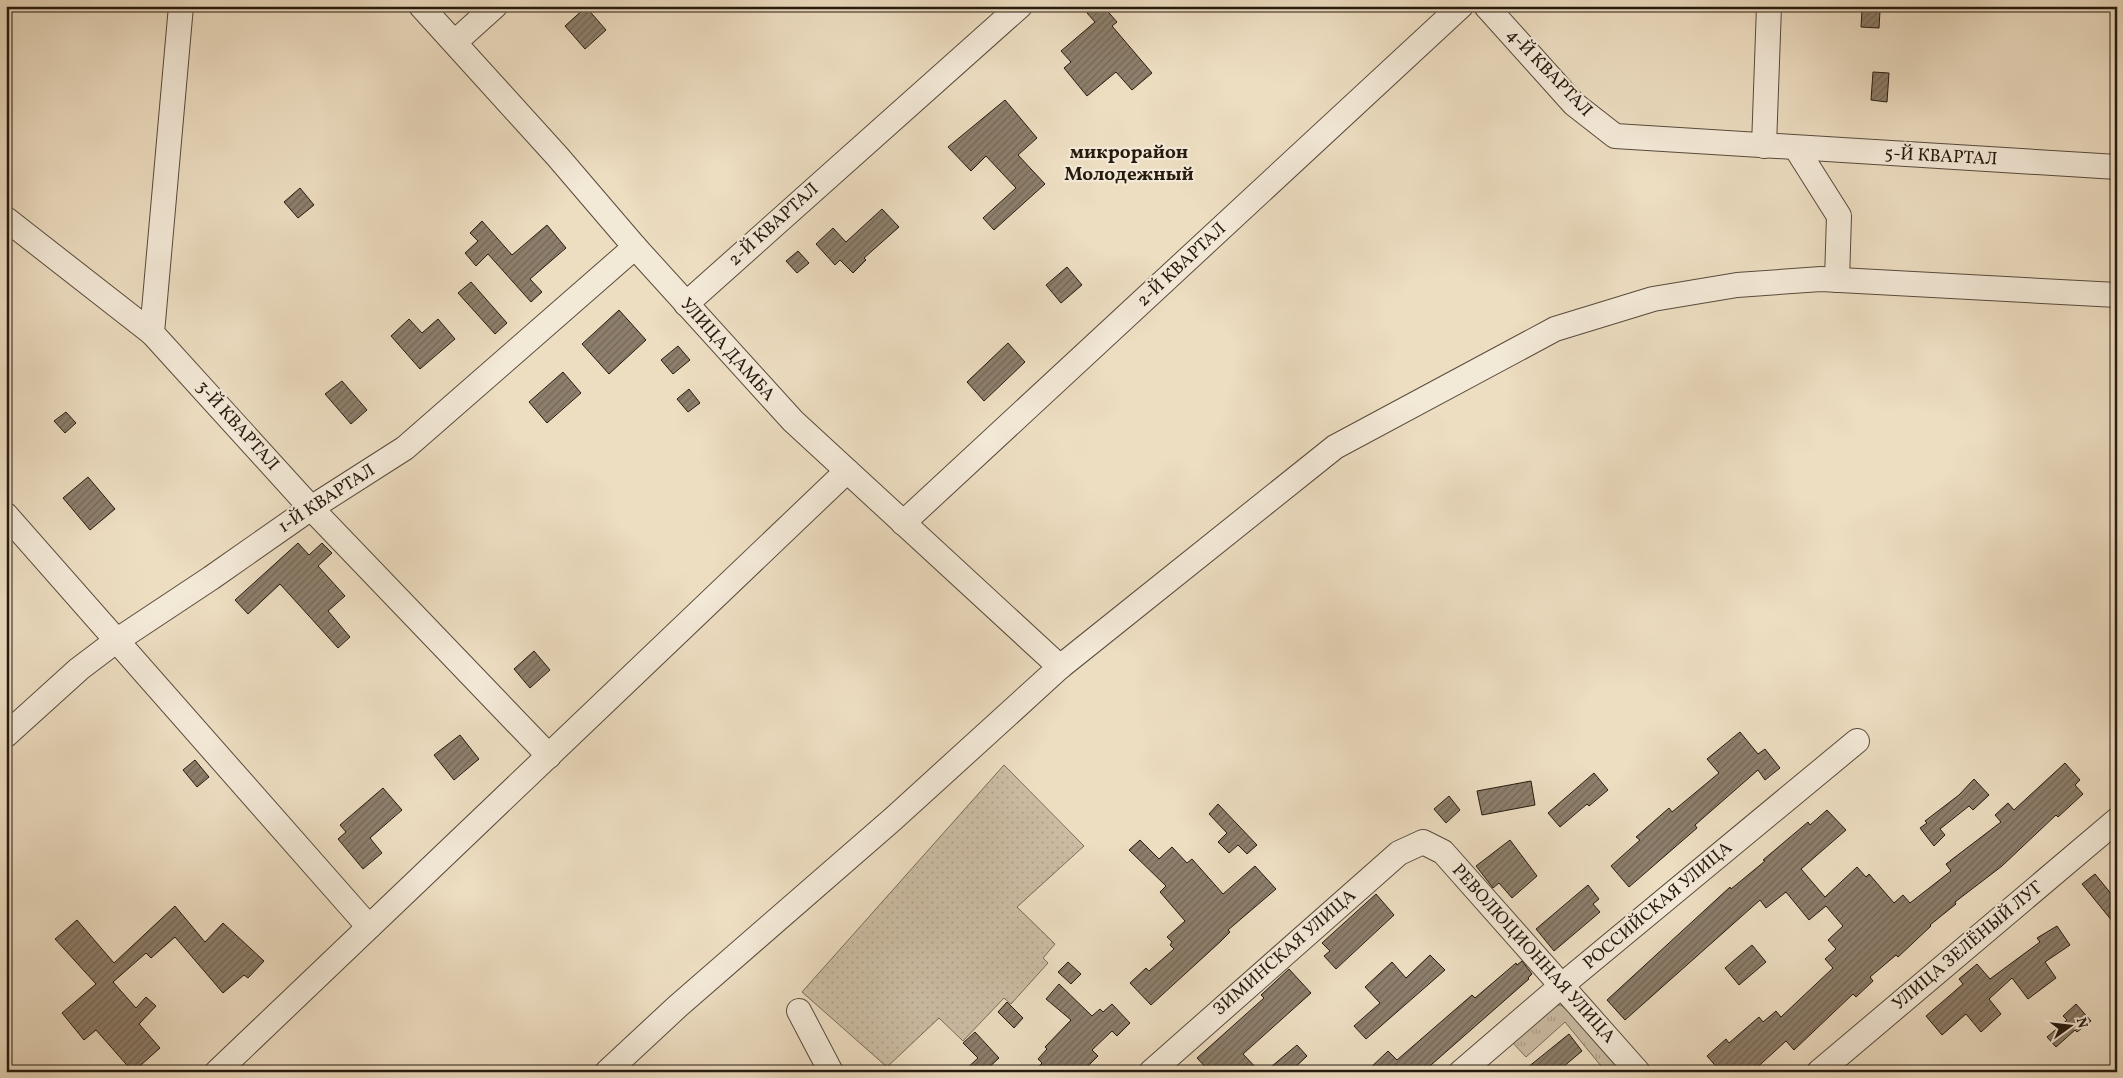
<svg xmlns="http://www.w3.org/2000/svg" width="2123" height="1078" font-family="Vollkorn,serif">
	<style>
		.grass { fill: url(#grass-tufts); stroke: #786b59 }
		.garden { fill: url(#garden-dots); stroke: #786b59 }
		.building { fill: url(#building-hatch); stroke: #261a0f }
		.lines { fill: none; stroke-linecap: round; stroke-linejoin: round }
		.minor-casing { stroke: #584b3c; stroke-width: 26 }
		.minor { stroke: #f3e9d7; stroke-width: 24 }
		.labels { text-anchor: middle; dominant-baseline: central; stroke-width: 4.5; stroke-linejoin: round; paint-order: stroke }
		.street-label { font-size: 18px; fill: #261a0f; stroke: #f3e9d7 }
		.neighbourhood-label { font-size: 19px; font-weight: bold; fill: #261a0f; stroke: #f3e9d7 }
	</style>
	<defs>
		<pattern id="grass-tufts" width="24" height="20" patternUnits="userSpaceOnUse" patternTransform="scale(1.25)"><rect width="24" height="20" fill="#cbbca3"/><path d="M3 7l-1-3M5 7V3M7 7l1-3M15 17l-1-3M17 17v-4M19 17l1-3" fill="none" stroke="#aea18b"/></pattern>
		<pattern id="garden-dots" width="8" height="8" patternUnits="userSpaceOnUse" patternTransform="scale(1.25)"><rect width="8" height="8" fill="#cbbca3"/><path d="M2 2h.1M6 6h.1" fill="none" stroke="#aea18b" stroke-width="1.8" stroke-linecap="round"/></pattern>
		<pattern id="building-hatch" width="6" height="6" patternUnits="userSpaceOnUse" patternTransform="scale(1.25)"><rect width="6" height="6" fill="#8d7f6c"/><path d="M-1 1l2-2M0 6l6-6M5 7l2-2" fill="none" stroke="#736757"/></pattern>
	</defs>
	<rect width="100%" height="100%" fill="#edddc1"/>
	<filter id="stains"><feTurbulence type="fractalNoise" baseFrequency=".004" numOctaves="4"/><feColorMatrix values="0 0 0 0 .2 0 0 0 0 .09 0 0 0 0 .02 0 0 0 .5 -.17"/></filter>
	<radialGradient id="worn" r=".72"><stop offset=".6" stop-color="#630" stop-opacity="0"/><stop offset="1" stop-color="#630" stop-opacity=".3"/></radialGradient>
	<!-- grass -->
	<polygon class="grass" points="1560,1005 1567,1008 1624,1072 1606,1072 1565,1022 1526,1057 1512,1042 1554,1006"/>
	<!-- garden -->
	<polygon class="garden" points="1004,765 1084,846 1017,907 1055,944 1043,958 1048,963 1011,1004 1004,998 963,1041 939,1018 887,1067 802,992"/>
	<!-- building -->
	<g class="building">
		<polygon points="1095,6 1103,6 1117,22 1112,26 1152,73 1132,90 1116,72 1087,96 1064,68 1071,62 1061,51 1095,22 1087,13"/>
		<polygon points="586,7 606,30 585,49 565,26"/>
		<polygon points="1862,10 1880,11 1879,28 1861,27"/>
		<polygon points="1873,72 1889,73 1887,102 1871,100"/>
		<polygon points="1005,100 1037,138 1018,155 1045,184 994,230 983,218 1016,188 986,156 971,171 948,147"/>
		<polygon points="300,188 314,205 298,218 284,202"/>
		<polygon points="882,209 899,227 864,258 866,260 853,273 840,260 835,265 816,244 833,228 846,242"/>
		<polygon points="482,221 512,255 547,225 566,248 530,279 542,292 531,302 488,254 476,266 465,253 478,241 470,233"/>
		<polygon points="798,251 809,263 797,273 786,261"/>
		<polygon points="1067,267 1082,285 1061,303 1046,285"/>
		<polygon points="471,282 507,323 495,334 458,293"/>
		<polygon points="619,310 646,340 609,374 582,344"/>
		<polygon points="409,319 422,333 438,319 455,339 420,369 391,336"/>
		<polygon points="1008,343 1025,362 984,401 967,382"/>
		<polygon points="678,346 690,360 673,374 661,360"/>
		<polygon points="563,372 581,393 547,423 529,402"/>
		<polygon points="342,381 367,410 351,424 325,394"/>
		<polygon points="689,389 700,403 688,412 677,399"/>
		<polygon points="66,412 76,423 65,433 54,421"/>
		<polygon points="88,477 115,509 90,530 63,498"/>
		<polygon points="298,543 309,555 322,543 332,553 318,566 345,596 328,611 350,637 338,648 280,584 248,614 235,600"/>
		<polygon points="534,651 550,670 530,688 514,669"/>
		<polygon points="1740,732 1758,754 1765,749 1780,768 1765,780 1758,770 1695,825 1697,828 1629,887 1611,866 1640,840 1636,837 1669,808 1672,812 1719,773 1707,759"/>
		<polygon points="460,735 479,759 454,780 434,755"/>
		<polygon points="195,760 209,777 197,787 183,770"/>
		<polygon points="2065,763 2080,780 2075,785 2083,794 2058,817 2056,815 2002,866 1955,902 1956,904 1930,925 1931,926 1898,957 1896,955 1870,977 1873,981 1856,997 1853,994 1794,1050 1786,1041 1752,1072 1721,1072 1707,1056 1726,1039 1729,1043 1759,1017 1763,1022 1776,1011 1781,1017 1833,968 1825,959 1836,949 1828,940 1843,926 1826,906 1809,920 1786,892 1766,908 1760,900 1625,1020 1607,1000 1730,887 1731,889 1765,861 1763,860 1808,822 1810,825 1827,810 1846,830 1801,869 1825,897 1857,867 1866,877 1869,874 1894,903 1903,895 1910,903 1951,871 1946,864 2001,822 1995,815 2008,803 2014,810"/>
		<polygon points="1594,773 1608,790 1589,806 1587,804 1560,827 1548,813"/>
		<polygon points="1974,779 1989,795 1973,810 1969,806 1940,829 1945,835 1934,846 1920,828 1927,823 1925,821 1959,795"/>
		<polygon points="1531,781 1535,805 1482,815 1477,791"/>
		<polygon points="383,788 402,810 370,838 382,853 363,869 338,839 346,832 340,825"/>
		<polygon points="1449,796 1460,810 1446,823 1434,809"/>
		<polygon points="1218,804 1257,845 1247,854 1238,845 1229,853 1218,842 1227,833 1209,814"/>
		<polygon points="1140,840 1159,859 1172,847 1187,863 1192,859 1223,894 1255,866 1276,889 1228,930 1230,932 1220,942 1151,1005 1130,983 1146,968 1149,971 1174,949 1170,945 1172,942 1167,937 1185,921 1160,892 1166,886 1129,850"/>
		<polygon points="1510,840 1537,876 1512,898 1499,883 1493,888 1476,866"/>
		<polygon points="2095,874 2117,901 2117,927 2082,884"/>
		<polygon points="1588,885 1599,899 1593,904 1600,912 1554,951 1536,929"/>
		<polygon points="1376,894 1394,915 1336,969 1324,956 1330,951 1322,943"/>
		<polygon points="175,906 205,942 223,923 264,961 248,978 244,975 223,993 175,937 151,958 146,953 113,982 136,1008 146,997 156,1006 139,1024 160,1048 133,1072 96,1030 84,1040 62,1013 96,984 55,939 77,920 114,963"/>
		<polygon points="2057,926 2070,945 2045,962 2056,978 2028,999 2012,978 1989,999 2001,1014 1981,1032 1966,1014 1942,1035 1926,1016 1963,984 1959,979 1977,964 1990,979 2040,942 2037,938"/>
		<polygon points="1752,945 1766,962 1739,985 1725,968"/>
		<polygon points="1430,955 1445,970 1366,1039 1354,1026 1380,1003 1365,987 1392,962 1406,978"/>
		<polygon points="1522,961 1532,974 1528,978 1529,979 1423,1072 1366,1072 1388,1051 1397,1060 1472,995 1475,998 1516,963 1517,965"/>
		<polygon points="1068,962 1081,974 1071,984 1058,972"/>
		<polygon points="1289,969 1311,993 1243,1054 1260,1072 1210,1072 1197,1058 1264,998 1261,995"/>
		<polygon points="1059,984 1092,1016 1100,1009 1103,1012 1112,1004 1130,1023 1117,1036 1112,1031 1092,1050 1098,1056 1082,1072 1033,1072 1042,1063 1038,1059 1047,1049 1045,1047 1071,1020 1046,999"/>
		<polygon points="1007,1002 1023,1018 1014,1028 998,1012"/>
		<polygon points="2076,1004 2091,1021 2077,1032 2075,1030 2056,1047 2047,1037 2067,1020 2063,1016"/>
		<polygon points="975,1032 999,1058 984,1072 963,1072 978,1058 963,1043"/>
		<polygon points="1569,1034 1582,1051 1557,1072 1522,1072"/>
		<polygon points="1297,1045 1307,1056 1290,1072 1265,1072"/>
	</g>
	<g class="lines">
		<!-- minor casing -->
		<g class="minor-casing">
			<g id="minor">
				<polyline points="181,6 152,333 311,508 549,756"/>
				<polyline points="421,6 558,157 635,247 793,421 1060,667"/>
				<polyline points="1486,6 1574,104 1615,136 2117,167"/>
				<polyline points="455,42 495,6"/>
				<polyline points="1764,146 1769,6"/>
				<polyline points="1796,148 1839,216 1837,280"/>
				<polyline points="6,219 152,333"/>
				<polyline points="686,304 1020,6"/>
				<polyline points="6,515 369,927"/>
				<polyline points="903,523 1461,6"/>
				<polyline points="6,735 79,669 116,641 211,578 311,508 405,448 635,247"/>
				<polyline points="799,1011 831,1072"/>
				<polyline points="217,1072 847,471"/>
				<polyline points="607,1072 678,1006 893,819 1060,667 1335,447 1555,329 1653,299 1737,285 1821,279 2117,295"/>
				<polyline points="1151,1072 1399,853 1423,842 1443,852 1638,1072"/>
				<polyline points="1461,1072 1561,986 1857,741"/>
				<polyline points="1819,1072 2117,820"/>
			</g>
		</g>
		<!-- minor -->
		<use href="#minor" class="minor"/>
	</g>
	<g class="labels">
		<!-- street labels -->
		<g class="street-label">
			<text transform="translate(1549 73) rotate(46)">4-Й КВАРТАЛ</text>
			<text transform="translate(1941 157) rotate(3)">5-Й КВАРТАЛ</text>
			<text transform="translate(774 225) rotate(-42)">2-Й КВАРТАЛ</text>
			<text transform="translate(1182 265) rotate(-43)">2-Й КВАРТАЛ</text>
			<text transform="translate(727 350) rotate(48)">УЛИЦА ДАМБА</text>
			<text transform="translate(237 426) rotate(48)">3-Й КВАРТАЛ</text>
			<text transform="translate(327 499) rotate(-33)">1-Й КВАРТАЛ</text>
			<text transform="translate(1658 906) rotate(-40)">РОССИЙСКАЯ УЛИЦА</text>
			<text transform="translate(1968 946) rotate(-40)">УЛИЦА ЗЕЛЁНЫЙ ЛУГ</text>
			<text transform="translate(1285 953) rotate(-41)">ЗИМИНСКАЯ УЛИЦА</text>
			<text transform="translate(1533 954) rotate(48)">РЕВОЛЮЦИОННАЯ УЛИЦА</text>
		</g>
		<!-- neighbourhood labels -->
		<g class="neighbourhood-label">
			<text x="1129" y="153">микрорайон<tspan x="1129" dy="22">Молодежный</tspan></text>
		</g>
	</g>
	<!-- margin -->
	<rect width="2123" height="1078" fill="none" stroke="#edddc1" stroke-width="25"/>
	<rect x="8" y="8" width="2108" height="1063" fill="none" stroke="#261a0f" stroke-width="2.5"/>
	<rect x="12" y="12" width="2098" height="1053" fill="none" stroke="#261a0f"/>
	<!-- north arrow -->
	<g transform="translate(2070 1026) rotate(75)" stroke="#f3e9d7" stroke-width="4" paint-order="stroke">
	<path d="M0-4L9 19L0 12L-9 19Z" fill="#261a0f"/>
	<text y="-8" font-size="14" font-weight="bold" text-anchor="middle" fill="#261a0f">N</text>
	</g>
	<rect width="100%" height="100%" filter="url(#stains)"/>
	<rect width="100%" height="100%" fill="url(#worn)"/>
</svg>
